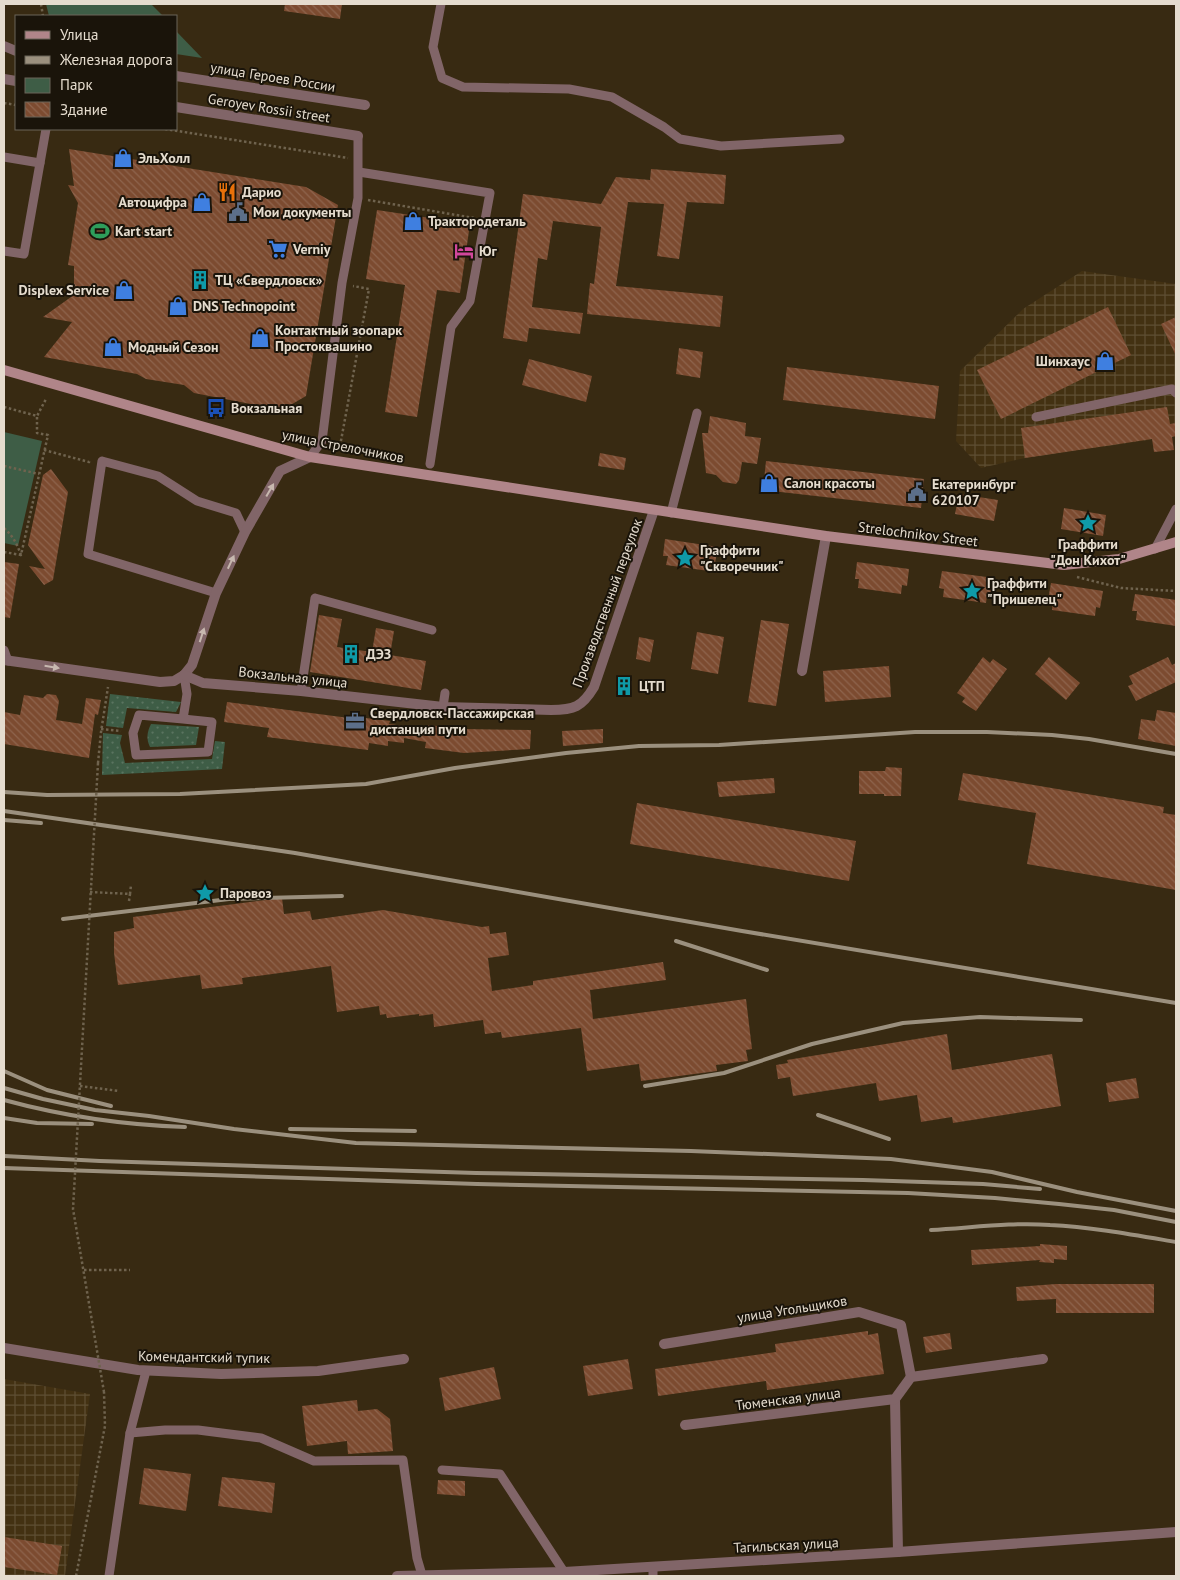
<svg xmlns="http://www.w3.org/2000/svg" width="1180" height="1580" font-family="'PT Sans',sans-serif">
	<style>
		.industrial { fill: url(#industrial-grid) }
		.grass { fill: url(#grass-dots) }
		.park { fill: #3e5d46 }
		.building { fill: url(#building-back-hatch) }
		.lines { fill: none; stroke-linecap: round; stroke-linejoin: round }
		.path { stroke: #6f634e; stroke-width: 2.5; stroke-dasharray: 2.5 2.5; stroke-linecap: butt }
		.service { stroke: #816568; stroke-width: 9 }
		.minor { stroke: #816568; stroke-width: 10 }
		.secondary { stroke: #b08589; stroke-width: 10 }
		.rail { stroke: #9b907e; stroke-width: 4 }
		.path-bridge { stroke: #6f634e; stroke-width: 2.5; stroke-dasharray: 2.5 2.5; stroke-linecap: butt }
		.oneway { fill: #c7b8af }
		.labels { text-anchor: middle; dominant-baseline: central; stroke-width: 4; stroke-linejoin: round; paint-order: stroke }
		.street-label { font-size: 14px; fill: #e5dcce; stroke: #1a140a }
		.poi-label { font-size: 14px; font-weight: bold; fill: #e5dcce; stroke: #1a140a; text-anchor: start }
	</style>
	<defs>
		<pattern id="industrial-grid" width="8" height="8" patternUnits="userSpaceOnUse" patternTransform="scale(1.25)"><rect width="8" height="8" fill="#433112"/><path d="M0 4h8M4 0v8" fill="none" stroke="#5e4e33"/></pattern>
		<pattern id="grass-dots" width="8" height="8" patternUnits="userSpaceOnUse" patternTransform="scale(1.25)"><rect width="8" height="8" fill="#3e5d46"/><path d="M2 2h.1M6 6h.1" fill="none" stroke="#5a7460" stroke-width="1.8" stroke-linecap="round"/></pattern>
		<pattern id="building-back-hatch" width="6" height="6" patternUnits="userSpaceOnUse" patternTransform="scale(1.25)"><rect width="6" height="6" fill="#7c4b30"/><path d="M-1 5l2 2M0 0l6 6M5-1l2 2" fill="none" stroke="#8e644d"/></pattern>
	</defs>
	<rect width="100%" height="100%" fill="#382a12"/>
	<!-- industrial -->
	<g class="industrial">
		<polygon points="1082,271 1176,284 1176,436 1025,458 981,468 956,441 960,371 1023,309"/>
		<polygon points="4,1379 90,1394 65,1576 4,1576"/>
	</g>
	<!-- grass -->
	<g class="grass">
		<polygon points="110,694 181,702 176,712 127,708 123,728 106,726"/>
		<path d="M151,724L199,727L196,745L150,747C146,739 147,732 151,724Z"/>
		<polygon points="103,733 122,735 120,743 125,763 212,759 215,741 225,742 222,769 102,775"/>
	</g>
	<!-- park -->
	<g class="park">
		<polygon points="46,4 151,4 163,16 49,16"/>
		<polygon points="176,31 202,58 176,54"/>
		<polygon points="4,432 42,441 18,546 4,543"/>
	</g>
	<!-- building -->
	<g class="building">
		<polygon points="285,4 342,4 340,19 284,11"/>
		<polygon points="69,149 306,187 338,205 306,396 282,410 194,393 184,385 146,379 137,374 44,357 72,322 43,317 71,297 74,287 74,266 68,265 78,203 68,185 74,186"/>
		<polygon points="651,169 726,175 724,204 687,202 679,259 657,256 664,204 628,202 616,286 723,296 720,327 587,314 590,283 594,284 601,227 553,221 547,260 538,258 532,307 583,313 580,334 529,328 527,342 503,338 523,194 601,204 616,177 650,180"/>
		<polygon points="377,210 470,224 460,293 437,290 417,417 385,412 405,285 366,279"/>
		<polygon points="1108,307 1131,355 1001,419 977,370"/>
		<polygon points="1176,317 1176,356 1161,324"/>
		<polygon points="679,348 703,352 700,378 676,374"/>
		<polygon points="529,359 592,376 586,402 522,385"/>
		<polygon points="787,367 939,386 935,419 783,400"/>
		<polygon points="1167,407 1170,424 1176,423 1176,436 1172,437 1174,450 1154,452 1152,439 1025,458 1021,428"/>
		<polygon points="710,416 746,423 745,436 761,438 757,464 742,462 739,480 736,484 723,482 716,475 706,473 702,433 708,433"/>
		<polygon points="600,453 626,458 624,470 598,466"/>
		<polygon points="766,461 924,479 921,508 763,490"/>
		<polygon points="51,469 68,492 53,580 44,585 29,566 45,569 28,545 43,475"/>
		<polygon points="959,494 998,500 994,521 955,514"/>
		<polygon points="1064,508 1106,515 1103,536 1061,529"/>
		<polygon points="665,539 718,547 715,563 711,563 709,571 666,565 668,556 663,556"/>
		<polygon points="4,562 19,564 10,618 4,617"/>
		<polygon points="857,562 909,569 907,586 902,585 901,594 858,588 859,579 855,579"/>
		<polygon points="942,571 994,578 991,595 987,595 986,603 943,597 944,589 939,588"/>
		<polygon points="1051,583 1103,591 1100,608 1096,607 1095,616 1052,610 1053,601 1048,600"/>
		<polygon points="1135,594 1176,600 1176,626 1136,620 1137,611 1132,611"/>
		<polygon points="319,615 342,619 337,647 372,652 376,628 394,631 390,655 426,661 421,690 310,672"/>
		<polygon points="761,620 789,624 776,706 748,702"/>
		<polygon points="697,632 724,637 718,674 691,669"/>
		<polygon points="639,637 654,640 650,662 636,659"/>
		<polygon points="983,657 990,663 993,659 1007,669 976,711 962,702 965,698 957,693"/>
		<polygon points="1049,657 1080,683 1066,700 1035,674"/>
		<polygon points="1168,657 1172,665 1176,663 1176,682 1136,701 1128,686 1133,684 1129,676"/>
		<polygon points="889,666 891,697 825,702 823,671"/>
		<polygon points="618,679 632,681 631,693 616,691"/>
		<polygon points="47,694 56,695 59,701 56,720 82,724 86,698 101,700 98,715 95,714 89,758 4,744 4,712 20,715 24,695 43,698"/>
		<polygon points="227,702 349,718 350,716 390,721 389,724 428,729 428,725 464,729 531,730 530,749 464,753 425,748 426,742 404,738 404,743 388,741 388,746 369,743 368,750 267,737 269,728 224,722"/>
		<polygon points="1157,710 1176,713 1176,746 1138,739 1141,719 1155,721"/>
		<polygon points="603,729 603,743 563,746 562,731"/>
		<polygon points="886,767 902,768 901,796 884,796 884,794 859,794 859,771 885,771"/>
		<polygon points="963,773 1164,807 1163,813 1176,815 1176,890 1027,864 1036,813 958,800"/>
		<polygon points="774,778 775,793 719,797 717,782"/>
		<polygon points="637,803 856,841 849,881 630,844"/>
		<polygon points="282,898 284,914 310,911 312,920 383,910 482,927 489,926 490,934 506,932 509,955 488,958 492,991 533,985 533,981 663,962 666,980 590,990 593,1019 746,999 752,1049 746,1050 748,1061 716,1065 717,1071 641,1081 639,1064 587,1071 581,1028 502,1038 501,1032 485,1034 483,1020 434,1027 433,1014 419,1016 419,1014 387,1018 386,1014 380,1015 379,1006 337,1012 331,966 242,978 243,984 202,989 200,975 118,985 114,953 114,932 134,928 133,917"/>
		<polygon points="947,1034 952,1070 1052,1054 1061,1106 953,1123 952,1117 921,1122 917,1095 879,1101 876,1083 793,1096 790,1077 778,1079 776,1065 788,1063 787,1060"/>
		<polygon points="1136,1078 1139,1098 1109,1102 1106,1083"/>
		<polygon points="1040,1244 1067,1246 1067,1260 1054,1259 1054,1263 1039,1262 1040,1260 972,1265 971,1250 1040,1246"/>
		<polygon points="1056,1284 1154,1284 1154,1313 1056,1313 1056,1299 1017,1301 1016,1287"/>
		<polygon points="868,1331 868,1335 878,1333 884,1374 767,1390 766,1381 658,1396 655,1369 776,1352 775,1344"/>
		<polygon points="950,1333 952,1349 926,1353 923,1337"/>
		<polygon points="628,1359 633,1389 588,1396 583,1366"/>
		<polygon points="494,1367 501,1399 445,1411 439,1378"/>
		<polygon points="357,1400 358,1411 377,1409 390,1419 393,1451 348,1454 347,1441 307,1446 302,1406"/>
		<polygon points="144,1468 191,1474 186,1511 139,1504"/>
		<polygon points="222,1477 275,1483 272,1513 218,1506"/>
		<polygon points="438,1480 465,1481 465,1496 437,1494"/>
		<polygon points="4,1537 62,1546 57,1575 4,1567"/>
	</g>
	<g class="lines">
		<!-- path -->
		<g class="path">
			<polyline points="41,4 43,16"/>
			<polyline points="4,103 16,105"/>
			<polyline points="165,129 348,158"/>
			<polyline points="368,200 474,218"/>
			<polyline points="4,407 37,416 46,399"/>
			<polyline points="340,446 369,289 353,286"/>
			<polyline points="44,450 89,462 90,459"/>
			<polyline points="4,466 39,474"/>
			<path d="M4,528C13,536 17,544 21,555L48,435L37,433V416"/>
			<polyline points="4,552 21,555"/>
			<polyline points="1077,577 1121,588 1176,591"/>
			<polyline points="101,729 121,731"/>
			<polyline points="98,763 101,732 108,687"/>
			<polyline points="90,892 130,894 131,885"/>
			<polyline points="129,901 130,894"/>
			<polyline points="80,1086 119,1091"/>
			<polyline points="84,1270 130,1270"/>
			<polyline points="76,1576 105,1426 104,1392"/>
		</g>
		<!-- service -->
		<g class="service">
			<polyline points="441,4 433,47 442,78 463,87 569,89 612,97 664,127 680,139 721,146 840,139"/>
			<polyline points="4,157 40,163"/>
			<polyline points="359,172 490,193 470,301 451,327 430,464"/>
			<polyline points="4,251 24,254 46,129"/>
			<polyline points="1036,417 1172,389 1176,393"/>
			<polyline points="310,457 322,441 342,283 358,198 358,136"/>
			<polyline points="671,513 697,413"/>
			<polyline points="1155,549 1176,509"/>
			<polyline points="216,593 88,554 102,461 158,476 197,501 236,513 245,532"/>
			<polyline points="4,650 8,661"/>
			<polyline points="301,691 315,598 432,630"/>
			<polyline points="443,707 445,693"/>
			<polyline points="183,719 212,722 208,752 136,755 133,733 139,715 183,719 187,694 184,675"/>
			<polyline points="130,1433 165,1430 198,1430 261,1438 314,1461 403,1460 417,1558 422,1575"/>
			<polyline points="442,1470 500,1474 564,1572"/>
			<polyline points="653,1567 653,1576"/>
			<polyline points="109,1576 130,1433 146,1371"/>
		</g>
		<!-- minor -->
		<g class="minor">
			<polyline points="4,46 16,51"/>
			<polyline points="176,76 365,105"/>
			<polyline points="4,79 16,81"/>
			<polyline points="176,107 358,136"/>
			<polyline points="4,660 160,682 174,681 184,675 192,665 216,593 245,532 280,471 310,457"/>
			<polyline points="802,671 826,536"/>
			<path d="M184,675L203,683L301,691L443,707L551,710C574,710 582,707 594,687L654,510"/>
			<polyline points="664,1344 859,1312 901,1325 911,1377"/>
			<polyline points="4,1348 138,1370 221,1374 318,1371 404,1359"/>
			<polyline points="895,1399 898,1552"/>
			<polyline points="685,1425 895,1399 911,1377 1043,1359"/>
			<polyline points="397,1576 564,1572 898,1552 1176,1532"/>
		</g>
		<!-- secondary -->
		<polyline class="secondary" points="4,370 310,457 826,536 1064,565 1119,559 1176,542"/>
		<!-- rail -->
		<g class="rail">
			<polyline points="4,792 47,795 180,794 366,784 455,768 566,753 639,746 719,745 915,732 987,732 1052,735 1089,739 1176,754"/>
			<polyline points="4,811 295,853 742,931 1176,1003"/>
			<polyline points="4,820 41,823"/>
			<polyline points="63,919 229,899 342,896"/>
			<polyline points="676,941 767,970"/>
			<polyline points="4,1071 47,1090 111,1106"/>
			<polyline points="645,1086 724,1073 812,1044 903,1023 980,1017 1081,1020"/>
			<polyline points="4,1088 43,1099 95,1110 149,1116 234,1129 356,1143 691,1151 891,1159 992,1172 1077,1192 1176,1211"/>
			<path d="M4,1100C63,1116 124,1125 185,1127"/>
			<polyline points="818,1115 889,1139"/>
			<polyline points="4,1118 37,1123 92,1124"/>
			<polyline points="290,1129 415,1131"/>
			<polyline points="4,1156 100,1161 476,1173 863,1180 983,1184 1040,1189"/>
			<polyline points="4,1168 477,1184 908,1193 995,1198 1059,1204 1114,1210 1176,1222"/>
			<path d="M931,1230C970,1228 1011,1222 1050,1225C1092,1227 1135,1235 1176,1242"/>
		</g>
		<!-- path-bridge -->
		<polyline class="path-bridge" points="98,763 73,1209 104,1392"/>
	</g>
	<!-- one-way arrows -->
	<defs><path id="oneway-solid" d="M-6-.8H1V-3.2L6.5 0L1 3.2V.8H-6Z" transform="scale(1.25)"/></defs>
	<g class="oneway">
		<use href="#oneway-solid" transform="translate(270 490) rotate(-60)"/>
		<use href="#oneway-solid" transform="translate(231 562) rotate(-65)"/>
		<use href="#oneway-solid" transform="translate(202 635) rotate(-72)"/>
		<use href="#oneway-solid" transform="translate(52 667) rotate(9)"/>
	</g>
	<!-- icons -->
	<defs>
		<g id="shop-bare" transform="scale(1.5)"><path d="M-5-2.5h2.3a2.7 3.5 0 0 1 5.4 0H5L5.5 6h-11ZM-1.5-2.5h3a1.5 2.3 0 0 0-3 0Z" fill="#3f7fe0" stroke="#1a140a" stroke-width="2.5" paint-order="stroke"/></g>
		<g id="restaurant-bare" transform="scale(1.5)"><path d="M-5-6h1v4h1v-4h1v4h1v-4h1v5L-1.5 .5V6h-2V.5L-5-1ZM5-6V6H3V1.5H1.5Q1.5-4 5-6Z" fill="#e8710a" stroke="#1a140a" stroke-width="2.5" paint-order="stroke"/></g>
		<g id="civic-bare" transform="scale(1.5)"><path d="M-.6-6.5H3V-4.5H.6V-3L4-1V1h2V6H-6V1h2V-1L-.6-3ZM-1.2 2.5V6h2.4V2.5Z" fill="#5c6f8a" stroke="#1a140a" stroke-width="2.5" paint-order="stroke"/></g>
		<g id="stadium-bare" transform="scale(1.5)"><path d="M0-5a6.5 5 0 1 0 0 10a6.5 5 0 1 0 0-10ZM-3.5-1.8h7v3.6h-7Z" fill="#2e9e5b" stroke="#1a140a" stroke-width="2.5" paint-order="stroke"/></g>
		<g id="supermarket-bare" transform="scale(1.5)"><path d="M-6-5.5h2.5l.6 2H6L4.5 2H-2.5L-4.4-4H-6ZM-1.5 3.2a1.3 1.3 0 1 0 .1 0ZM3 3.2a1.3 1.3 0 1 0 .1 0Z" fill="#3f7fe0" stroke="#1a140a" stroke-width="2.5" paint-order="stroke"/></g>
		<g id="hotel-bare" transform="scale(1.5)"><path d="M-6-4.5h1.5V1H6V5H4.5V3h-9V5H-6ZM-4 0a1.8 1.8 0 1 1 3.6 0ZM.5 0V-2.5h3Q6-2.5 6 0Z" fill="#d1479c" stroke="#1a140a" stroke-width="2.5" paint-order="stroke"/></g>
		<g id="building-bare" transform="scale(1.5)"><path d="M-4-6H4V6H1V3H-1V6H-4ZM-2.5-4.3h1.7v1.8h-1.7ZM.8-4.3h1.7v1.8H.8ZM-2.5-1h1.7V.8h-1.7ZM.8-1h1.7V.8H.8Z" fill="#0f9aa8" stroke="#1a140a" stroke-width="2.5" paint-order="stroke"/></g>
		<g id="bus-bare" transform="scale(1.5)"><path d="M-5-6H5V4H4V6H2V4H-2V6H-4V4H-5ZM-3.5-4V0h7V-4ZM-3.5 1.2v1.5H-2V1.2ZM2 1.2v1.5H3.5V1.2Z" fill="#1a4fb4" stroke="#1a140a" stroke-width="2.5" paint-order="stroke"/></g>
		<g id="sight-bare" transform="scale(1.5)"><path d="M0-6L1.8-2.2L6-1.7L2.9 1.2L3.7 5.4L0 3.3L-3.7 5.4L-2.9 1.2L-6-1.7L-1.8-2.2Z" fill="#0f9aa8" stroke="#1a140a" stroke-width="2.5" paint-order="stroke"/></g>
		<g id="office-bare" transform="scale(1.5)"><path d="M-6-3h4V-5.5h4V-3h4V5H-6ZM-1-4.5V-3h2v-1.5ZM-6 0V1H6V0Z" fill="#5c6f8a" stroke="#1a140a" stroke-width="2.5" paint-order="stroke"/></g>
	</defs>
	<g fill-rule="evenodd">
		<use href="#shop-bare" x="123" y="158"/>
		<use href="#restaurant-bare" x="227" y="192"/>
		<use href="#shop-bare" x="202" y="202"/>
		<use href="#civic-bare" x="238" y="212"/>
		<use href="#shop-bare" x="413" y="221"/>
		<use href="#stadium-bare" x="100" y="231"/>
		<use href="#supermarket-bare" x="278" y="249"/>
		<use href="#hotel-bare" x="464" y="251"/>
		<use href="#building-bare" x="200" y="280"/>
		<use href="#shop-bare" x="124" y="290"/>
		<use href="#shop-bare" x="178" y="306"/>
		<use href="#shop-bare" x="260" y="338"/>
		<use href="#shop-bare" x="113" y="347"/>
		<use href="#shop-bare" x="1105" y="361"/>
		<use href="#bus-bare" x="216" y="408"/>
		<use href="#shop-bare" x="769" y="483"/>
		<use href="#civic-bare" x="917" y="492"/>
		<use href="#sight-bare" x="1088" y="523"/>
		<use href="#sight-bare" x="685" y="558"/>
		<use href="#sight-bare" x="972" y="591"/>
		<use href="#building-bare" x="351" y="654"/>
		<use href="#building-bare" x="624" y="686"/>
		<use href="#office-bare" x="355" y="721"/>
		<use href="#sight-bare" x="205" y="893"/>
	</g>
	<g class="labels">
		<!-- street labels -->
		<g class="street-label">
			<text transform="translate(273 77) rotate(9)">улица Героев России</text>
			<text transform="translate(269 108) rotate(9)">Geroyev Rossii street</text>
			<text transform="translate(343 446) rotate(11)">улица Стрелочников</text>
			<text transform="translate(918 534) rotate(7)">Strelochnikov Street</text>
			<text transform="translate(607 603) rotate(-70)">Производственный переулок</text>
			<text transform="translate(293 677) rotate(6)">Вокзальная улица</text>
			<text transform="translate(792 1309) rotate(-9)">улица Угольщиков</text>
			<text transform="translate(204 1357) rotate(1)">Комендантский тупик</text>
			<text transform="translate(788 1399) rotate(-7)">Тюменская улица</text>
			<text transform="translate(786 1545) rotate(-3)">Тагильская улица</text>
		</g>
		<!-- poi labels -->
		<g class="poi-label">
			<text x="138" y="158">ЭльХолл</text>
			<text x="242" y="192">Дарио</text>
			<text x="187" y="202" text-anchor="end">Автоцифра</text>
			<text x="253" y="212">Мои документы</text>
			<text x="428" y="221">Трактородеталь</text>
			<text x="115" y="231">Kart start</text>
			<text x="293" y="249">Verniy</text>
			<text x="479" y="251">Юг</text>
			<text x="215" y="280">ТЦ «Свердловск»</text>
			<text x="109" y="290" text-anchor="end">Displex Service</text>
			<text x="193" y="306">DNS Technopoint</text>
			<text x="275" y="330">Контактный зоопарк<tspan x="275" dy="16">Простоквашино</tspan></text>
			<text x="128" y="347">Модный Сезон</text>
			<text x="1090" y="361" text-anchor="end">Шинхаус</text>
			<text x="231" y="408">Вокзальная</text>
			<text x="784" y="483">Салон красоты</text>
			<text x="932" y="484">Екатеринбург<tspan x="932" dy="16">620107</tspan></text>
			<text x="1088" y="544" text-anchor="middle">Граффити<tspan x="1088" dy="16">"Дон Кихот"</tspan></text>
			<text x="700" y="550">Граффити<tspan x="700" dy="16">"Скворечник"</tspan></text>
			<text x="987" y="583">Граффити<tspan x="987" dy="16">"Пришелец"</tspan></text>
			<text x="366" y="654">ДЭЗ</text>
			<text x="639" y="686">ЦТП</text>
			<text x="370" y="713">Свердловск-Пассажирская<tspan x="370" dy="16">дистанция пути</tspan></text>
			<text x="220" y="893">Паровоз</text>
		</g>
	</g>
	<!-- border -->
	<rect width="1180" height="1580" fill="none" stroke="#e5dcce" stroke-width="10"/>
	<!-- legend -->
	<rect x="15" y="15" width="162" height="115" fill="#1a140a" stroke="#6b6458"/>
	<rect x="25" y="31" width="25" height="8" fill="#b08589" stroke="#6b6458"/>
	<text x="60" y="40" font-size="15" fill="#e5dcce">Улица</text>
	<rect x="25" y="56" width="25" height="8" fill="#9b907e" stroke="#6b6458"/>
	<text x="60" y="65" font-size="15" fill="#e5dcce">Железная дорога</text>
	<rect x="25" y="78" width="25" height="15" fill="#3e5d46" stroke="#6b6458"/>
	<text x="60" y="90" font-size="15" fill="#e5dcce">Парк</text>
	<rect x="25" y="102" width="25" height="15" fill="url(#building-back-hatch)" stroke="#6b6458"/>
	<text x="60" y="115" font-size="15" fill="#e5dcce">Здание</text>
</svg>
